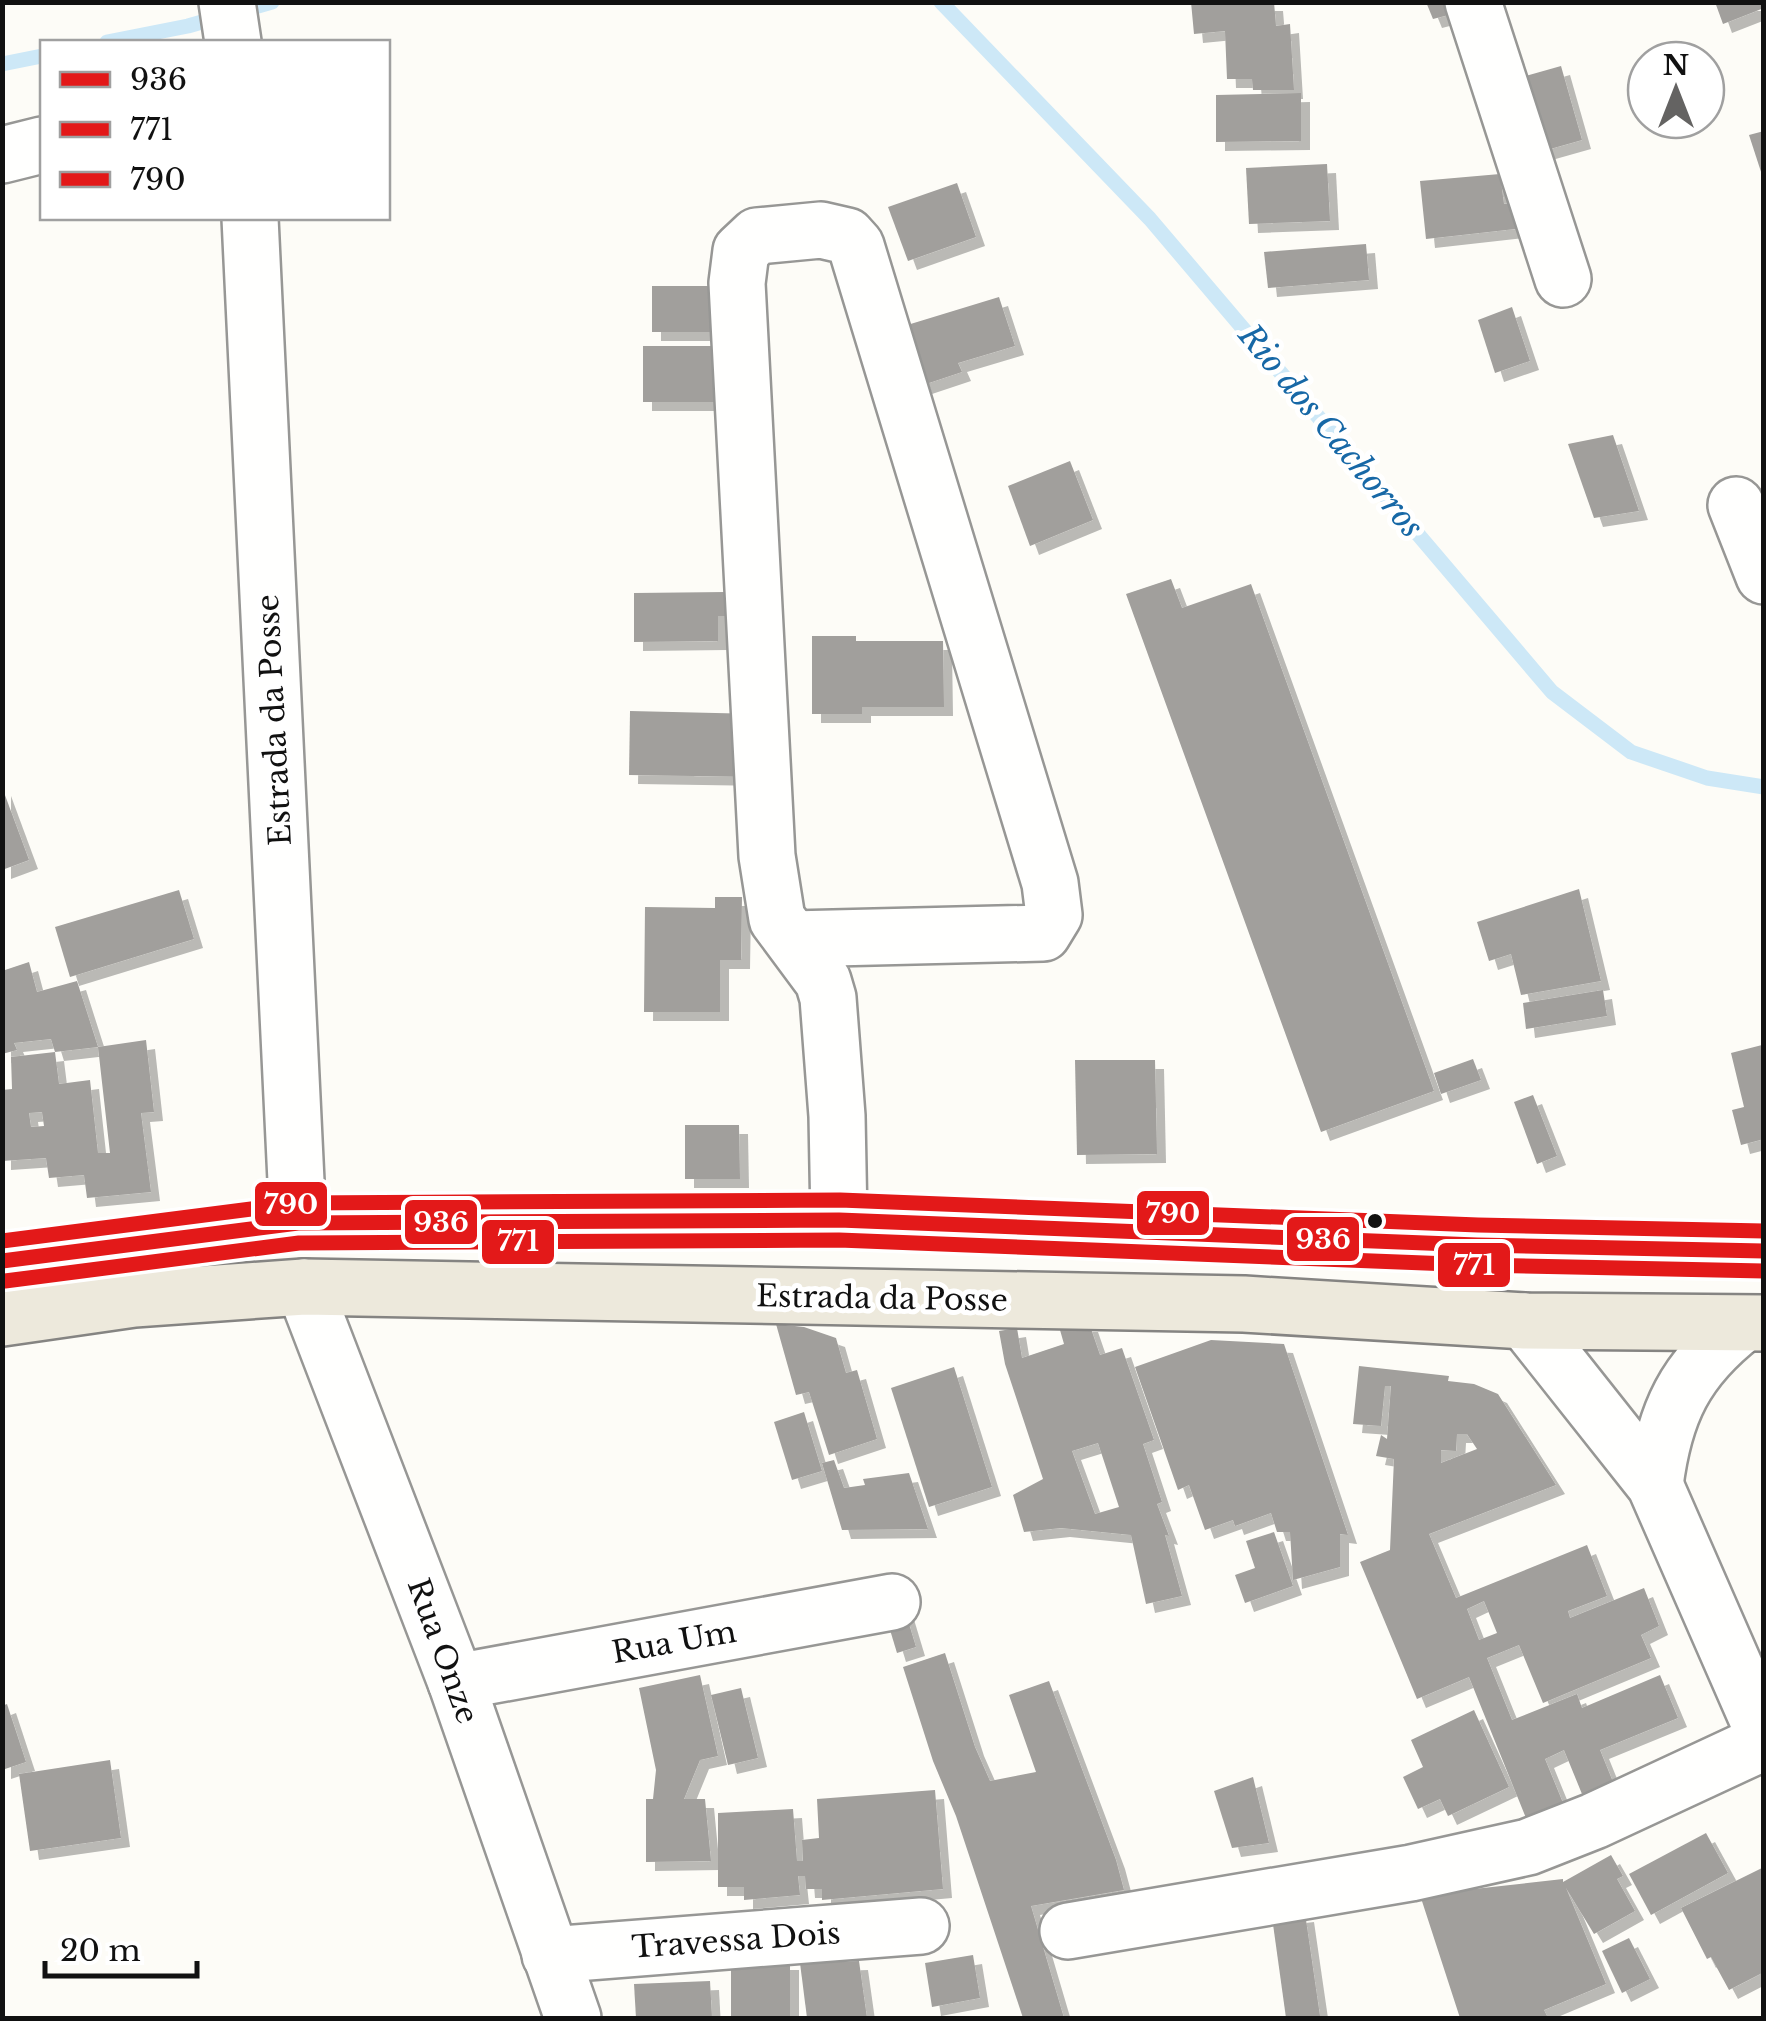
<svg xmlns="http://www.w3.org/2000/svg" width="1766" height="2021" font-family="'Libre Baskerville',serif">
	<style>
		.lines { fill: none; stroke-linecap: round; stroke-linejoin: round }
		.stream { stroke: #cde8f7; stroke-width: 15 }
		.building { fill: #a19f9c; fill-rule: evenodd; filter: url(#shadow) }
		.minor-casing { stroke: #979795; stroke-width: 60 }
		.major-casing { stroke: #858482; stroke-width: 60 }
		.minor { stroke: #fffffe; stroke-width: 55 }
		.major { stroke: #ede9dc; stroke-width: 55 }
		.bus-1-casing { stroke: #fff; stroke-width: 22 }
		.bus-2-casing { stroke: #fff; stroke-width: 22 }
		.bus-3-casing { stroke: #fff; stroke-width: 22 }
		.bus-1 { stroke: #e31919; stroke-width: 15 }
		.bus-2 { stroke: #e31919; stroke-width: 15 }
		.bus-3 { stroke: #e31919; stroke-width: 15 }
		.bus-dot { fill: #111; stroke: #fff; stroke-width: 4 }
		.labels { text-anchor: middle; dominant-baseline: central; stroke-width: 10; stroke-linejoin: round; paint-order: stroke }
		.street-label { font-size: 30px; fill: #111; stroke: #fff }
		.water-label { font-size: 32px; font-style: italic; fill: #1768a6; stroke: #fff }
		.line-badge { stroke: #fff; stroke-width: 4 }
		.badge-label { font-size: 28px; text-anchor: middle; font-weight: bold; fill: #fff }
	</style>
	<defs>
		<filter id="shadow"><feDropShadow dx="9" dy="9" stdDeviation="0" flood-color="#0004"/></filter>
	</defs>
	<rect width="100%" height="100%" fill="#fdfcf7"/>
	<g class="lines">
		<!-- stream -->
		<g class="stream">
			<polyline points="941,2 1150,219 1552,692 1631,752 1707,778 1764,787"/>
			<polyline points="107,42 188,26 272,2"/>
			<polyline points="2,64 42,56"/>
		</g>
	</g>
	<!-- building -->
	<g class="building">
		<polygon points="1191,2 1274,2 1276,26 1290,24 1294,90 1253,90 1252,79 1227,79 1225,31 1194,34"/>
		<polygon points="1426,2 1457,2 1460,12 1433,19"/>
		<polygon points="1715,2 1764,2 1764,8 1723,24"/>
		<polygon points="1561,66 1582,140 1536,153 1515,79"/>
		<polygon points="1301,93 1301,141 1216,142 1216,95"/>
		<polygon points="1764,131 1764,177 1763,178 1749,135"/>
		<polygon points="1327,164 1330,221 1249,224 1246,168"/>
		<polygon points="1500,174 1504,204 1521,202 1524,228 1426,239 1420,181"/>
		<polygon points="957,183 976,237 908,261 888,207"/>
		<polygon points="1366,244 1369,280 1268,288 1264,252"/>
		<rect x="652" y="286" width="81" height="46"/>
		<polygon points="999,297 1015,346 958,363 962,372 923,385 904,326"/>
		<polygon points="1512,307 1530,361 1495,373 1478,320"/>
		<rect x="643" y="346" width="83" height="56"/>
		<polygon points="1613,435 1639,511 1594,518 1568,444"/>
		<polygon points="1070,461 1093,520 1030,546 1008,486"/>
		<polygon points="1171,579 1182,608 1251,584 1434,1091 1321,1132 1126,594"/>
		<polygon points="726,592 726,616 718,616 718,641 634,642 634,593"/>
		<polygon points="812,636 856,636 856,641 943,641 944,707 862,707 862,714 812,714"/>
		<polygon points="630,711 758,714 758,777 629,775"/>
		<polygon points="2,787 29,860 2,870"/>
		<polygon points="1579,889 1601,981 1521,995 1511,954 1489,961 1477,922"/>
		<polygon points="179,890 194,939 70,977 55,927"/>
		<polygon points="715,897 742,897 741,960 720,960 720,1012 644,1012 645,907 715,908"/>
		<polygon points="29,962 37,992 77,981 98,1047 55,1052 51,1039 14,1043 17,1050 2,1054 2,971"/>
		<polygon points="1603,990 1607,1016 1526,1029 1523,1003"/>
		<path d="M146,1040L154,1112L141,1113L151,1192L87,1198L84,1175L49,1178L46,1158L2,1161V1090L12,1089L11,1057L55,1052L59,1084L90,1080L98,1153H110L98,1047ZM42,1112L44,1126L31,1127L29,1113Z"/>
		<polygon points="1762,1045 1764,1139 1741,1145 1732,1110 1744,1107 1731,1053"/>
		<polygon points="1473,1059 1481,1080 1441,1094 1434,1073"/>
		<polygon points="1075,1060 1155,1060 1157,1154 1077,1155"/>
		<polygon points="1533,1095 1557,1156 1537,1164 1514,1102"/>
		<polygon points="685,1125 739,1125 740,1179 685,1179"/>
		<path d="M1058,1323H1089L1100,1355L1122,1348L1154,1440L1143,1444L1162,1502L1157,1504L1169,1536L1165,1535L1182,1596L1146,1604L1131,1535L1061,1528L1024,1532L1013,1495L1043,1479L1005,1364L999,1331L1017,1328L1022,1358L1064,1344ZM1098,1443L1119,1507L1095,1514L1072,1451Z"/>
		<polygon points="776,1324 804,1327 836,1338 846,1373 857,1370 877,1439 829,1455 809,1392 796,1395"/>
		<polygon points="1211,1340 1284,1344 1348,1535 1340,1534 1340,1567 1293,1580 1290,1532 1277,1532 1271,1513 1235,1526 1233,1520 1205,1530 1189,1485 1178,1490 1135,1367"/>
		<path d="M1359,1366L1449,1376L1448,1381L1474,1384L1498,1394L1556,1485L1429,1534L1456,1598L1587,1545L1607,1596L1568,1611L1570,1618L1644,1588L1659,1626L1641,1635L1651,1658L1543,1703L1519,1645L1487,1658L1512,1720L1577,1694L1582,1708L1660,1675L1678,1718L1600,1750L1613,1782L1582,1794L1564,1750L1545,1759L1563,1803L1526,1818L1469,1677L1417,1699L1360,1562L1390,1550L1394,1459L1376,1456L1381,1435L1387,1439L1391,1386H1385L1381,1426L1353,1424ZM1457,1434H1467L1477,1449L1441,1463V1450L1456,1451ZM1484,1601L1497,1633L1479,1640L1467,1609Z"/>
		<polygon points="954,1367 992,1487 929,1507 891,1388"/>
		<polygon points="804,1412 822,1471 792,1480 774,1422"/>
		<polygon points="834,1460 844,1488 865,1485 863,1479 909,1473 928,1529 842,1530 822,1463"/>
		<polygon points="1274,1532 1293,1586 1245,1603 1235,1575 1255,1568 1246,1541"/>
		<polygon points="903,1604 916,1647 897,1653 884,1610"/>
		<polygon points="945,1653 975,1747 990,1781 1036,1772 1009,1695 1049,1681 1116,1860 1124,1890 1031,1906 1064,2018 1023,2018 956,1816 933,1761 903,1667"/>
		<polygon points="700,1675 718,1756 700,1760 684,1799 705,1799 711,1861 646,1862 646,1799 653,1799 656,1770 639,1688"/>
		<polygon points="741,1688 758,1758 728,1765 711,1695"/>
		<polygon points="7,1704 26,1762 2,1770 2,1706"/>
		<polygon points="1474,1710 1509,1787 1448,1816 1440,1799 1418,1809 1403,1777 1423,1767 1411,1740"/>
		<polygon points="110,1760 121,1838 30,1851 19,1774"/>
		<polygon points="1253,1777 1269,1843 1232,1848 1214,1791"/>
		<polygon points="935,1790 943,1889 822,1900 822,1889 806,1889 805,1876 798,1876 800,1895 744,1900 744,1887 718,1887 718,1813 793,1809 797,1861 803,1861 802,1840 819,1838 817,1799"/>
		<polygon points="1706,1833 1728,1873 1651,1915 1629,1874"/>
		<polygon points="1611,1855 1623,1876 1617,1879 1635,1911 1594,1934 1566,1888 1606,1984 1544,2010 1548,2018 1460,2018 1420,1895 1563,1879 1563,1882"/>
		<polygon points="1764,1867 1764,1972 1729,1990 1711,1957 1707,1959 1681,1908"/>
		<polygon points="1305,1913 1320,2016 1286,2018 1272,1917"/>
		<polygon points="1629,1938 1650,1979 1622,1993 1602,1951"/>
		<polygon points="973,1955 980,1998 932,2007 925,1963"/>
		<rect x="731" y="1961" width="59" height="57"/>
		<polygon points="859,1961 867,2018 807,2018 800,1963"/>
		<polygon points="710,1981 712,2018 636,2018 634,1984"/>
	</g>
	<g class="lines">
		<!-- minor casing -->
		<g class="minor-casing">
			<g id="minor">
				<polyline points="227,2 233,42"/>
				<polyline points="1473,2 1563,279"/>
				<polyline points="2,155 42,145"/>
				<polyline points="250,218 298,1223"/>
				<polyline points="1736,505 1764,576"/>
				<polyline points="792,939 1043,933 1054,915 1050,883 856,246 847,236 821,230 757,236 741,251 737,283 767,856 777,919 823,981 828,998 837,1116 839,1220"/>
				<polyline points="304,1287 456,1682 573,2018"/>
				<polyline points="1525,1321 1655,1485 1764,1734"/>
				<path d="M1655,1485C1664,1413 1685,1369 1743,1324"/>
				<polyline points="456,1682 892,1602"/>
				<polyline points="1068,1931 1411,1873 1528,1847 1594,1821 1764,1742"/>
				<polyline points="550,1955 921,1926"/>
			</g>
		</g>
		<!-- major casing -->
		<g class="major-casing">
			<g id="major">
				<polyline points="2,1261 298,1223 839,1220 1477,1245 1764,1251"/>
				<polyline points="2,1318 134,1299 304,1287 1244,1304 1525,1321 1764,1323"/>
			</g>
		</g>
		<!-- minor -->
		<use href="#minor" class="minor"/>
		<!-- major -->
		<use href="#major" class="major"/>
		<!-- bus-1 casing -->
		<g class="bus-1-casing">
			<polyline id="bus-1" points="2,1261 298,1223 839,1220 1477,1245 1764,1251"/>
		</g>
		<!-- bus-2 casing -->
		<g class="bus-2-casing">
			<polyline id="bus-2" points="5,1281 299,1243 839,1240 1476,1265 1764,1271"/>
		</g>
		<!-- bus-3 casing -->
		<g class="bus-3-casing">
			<polyline id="bus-3" points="2,1241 298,1203 840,1200 1478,1225 1764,1231"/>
		</g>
		<!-- bus-1 -->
		<use href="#bus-1" class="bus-1"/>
		<!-- bus-2 -->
		<use href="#bus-2" class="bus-2"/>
		<!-- bus-3 -->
		<use href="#bus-3" class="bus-3"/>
	</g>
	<!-- markers -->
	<circle class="bus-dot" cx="1375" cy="1221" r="9"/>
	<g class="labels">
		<!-- street labels -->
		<g class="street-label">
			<text transform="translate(274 720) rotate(-93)">Estrada da Posse</text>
			<text transform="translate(882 1298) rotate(1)">Estrada da Posse</text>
			<text transform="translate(674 1642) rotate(-10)">Rua Um</text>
			<text transform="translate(443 1651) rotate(70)">Rua Onze</text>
			<text transform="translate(736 1940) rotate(-4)">Travessa Dois</text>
		</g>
		<!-- water labels -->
		<g class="water-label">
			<text transform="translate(1331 431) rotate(50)">Rio dos Cachorros</text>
		</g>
	</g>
	<g class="line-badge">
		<rect x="253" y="1180" width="76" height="48" rx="10" fill="#e31919"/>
		<rect x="1135" y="1189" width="76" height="48" rx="10" fill="#e31919"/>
		<rect x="403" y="1198" width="76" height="48" rx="10" fill="#e31919"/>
		<rect x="1285" y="1215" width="76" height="48" rx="10" fill="#e31919"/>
		<rect x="480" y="1218" width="76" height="48" rx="10" fill="#e31919"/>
		<rect x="1436" y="1241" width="76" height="48" rx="10" fill="#e31919"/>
	</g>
	<g class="badge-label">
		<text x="291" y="1214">790</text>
		<text x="1173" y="1223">790</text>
		<text x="441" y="1232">936</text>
		<text x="1323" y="1249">936</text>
		<text x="518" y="1251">771</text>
		<text x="1474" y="1275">771</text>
	</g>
	<!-- border -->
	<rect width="1766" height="2021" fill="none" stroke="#111111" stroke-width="10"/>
	<!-- legend -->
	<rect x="40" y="40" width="350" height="180" fill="#ffffff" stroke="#a0a0a0" stroke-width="2.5"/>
	<rect x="60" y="72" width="50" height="15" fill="#e31919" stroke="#a0a0a0" stroke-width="2.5"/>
	<text x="130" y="90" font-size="30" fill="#111111">936</text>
	<rect x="60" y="122" width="50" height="15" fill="#e31919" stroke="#a0a0a0" stroke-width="2.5"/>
	<text x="130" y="140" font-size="30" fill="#111111">771</text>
	<rect x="60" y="172" width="50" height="15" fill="#e31919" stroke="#a0a0a0" stroke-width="2.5"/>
	<text x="130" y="190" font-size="30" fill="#111111">790</text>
	<!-- north arrow -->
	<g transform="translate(1676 90)"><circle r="48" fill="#ffffff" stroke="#a0a0a0" stroke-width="2.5"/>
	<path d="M0-8L18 38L0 25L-18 38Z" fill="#646362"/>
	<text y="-15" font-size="28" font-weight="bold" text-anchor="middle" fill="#111111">N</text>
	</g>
	<!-- scale -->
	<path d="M45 1961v15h152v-15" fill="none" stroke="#111111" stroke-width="5"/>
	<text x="60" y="1961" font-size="30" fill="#111111" stroke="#ffffff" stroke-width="8" paint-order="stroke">20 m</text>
</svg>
